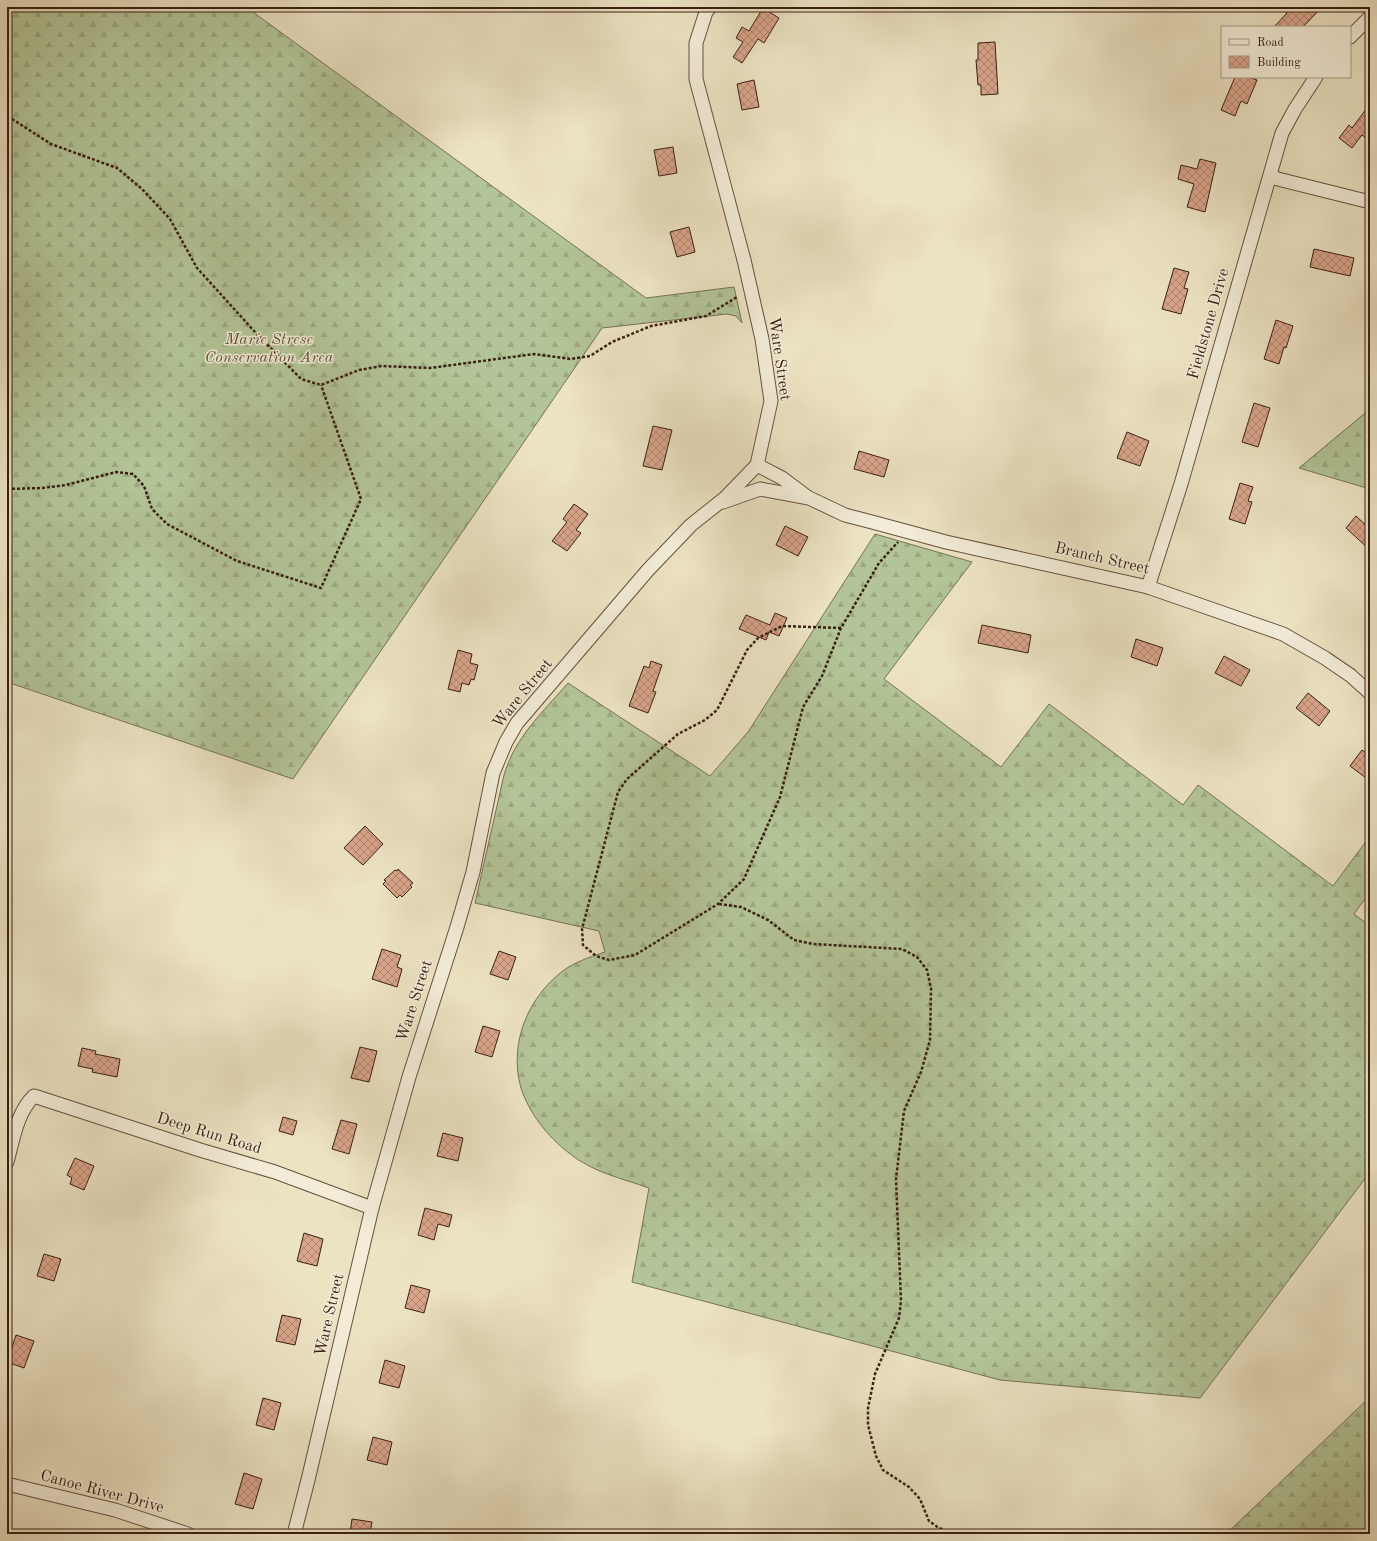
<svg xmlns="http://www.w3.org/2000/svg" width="1377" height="1541" font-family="'Old Standard TT',serif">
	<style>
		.forest { fill: url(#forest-firs); stroke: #767256 }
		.building { fill: url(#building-cross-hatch); stroke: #3a1f13 }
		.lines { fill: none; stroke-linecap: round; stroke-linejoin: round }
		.street-casing { stroke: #66503f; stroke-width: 15 }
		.path { stroke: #3a1f13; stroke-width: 2.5; stroke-dasharray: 3 2; stroke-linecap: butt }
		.street { stroke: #f3edd8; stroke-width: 13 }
		.labels { text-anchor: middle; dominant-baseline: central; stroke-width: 3; stroke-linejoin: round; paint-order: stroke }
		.street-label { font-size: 16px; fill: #3a1f13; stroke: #f3edd8 }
		.park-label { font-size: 16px; font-style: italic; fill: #5e513b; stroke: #f3edd8 }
	</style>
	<defs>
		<pattern id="forest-firs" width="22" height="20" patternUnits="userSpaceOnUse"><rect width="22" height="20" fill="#b3c598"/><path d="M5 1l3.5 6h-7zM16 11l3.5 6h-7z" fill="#9ba982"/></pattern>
		<pattern id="building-cross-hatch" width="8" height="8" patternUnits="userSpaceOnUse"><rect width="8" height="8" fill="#d9a58b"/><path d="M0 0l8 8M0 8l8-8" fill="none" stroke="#b18670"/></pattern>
	</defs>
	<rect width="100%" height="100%" fill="#ece3c3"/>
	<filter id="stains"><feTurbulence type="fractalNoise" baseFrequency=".005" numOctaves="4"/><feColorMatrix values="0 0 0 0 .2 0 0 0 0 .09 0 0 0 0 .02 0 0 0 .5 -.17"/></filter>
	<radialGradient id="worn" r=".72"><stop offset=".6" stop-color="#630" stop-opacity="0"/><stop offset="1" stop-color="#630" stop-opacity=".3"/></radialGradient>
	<!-- forest -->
	<g class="forest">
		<polygon points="7,7 246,7 646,298 734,287 742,323 736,316 727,314 602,328 293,779 7,682"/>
		<polygon points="1370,409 1370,489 1299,468"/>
		<path d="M875,534L972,562L884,679L1001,767L1049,704L1183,805L1198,785L1333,886L1370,836V892L1354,914L1370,926V1172L1200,1398L1000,1380L632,1282L649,1188C621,1178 592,1172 569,1153C548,1137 529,1113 521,1088C508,1043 529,994 567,968C580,960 593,956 605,952L599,931L475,903L504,775C515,737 543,712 568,683L710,776L748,732Z"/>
		<polygon points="7,895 12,897 7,923"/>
		<polygon points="1370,1397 1370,1534 1226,1534"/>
	</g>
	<!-- building -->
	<g class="building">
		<polygon points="1281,7 1322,7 1303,27 1274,27 1287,13"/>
		<polygon points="763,8 779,18 764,43 758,39 742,63 733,57 743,42 736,38 742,27 749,31"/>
		<polygon points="995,42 998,94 981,95 981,85 978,85 976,60 978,60 978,43"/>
		<polygon points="1235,77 1249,77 1257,80 1247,104 1241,101 1235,116 1221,110"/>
		<polygon points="754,80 759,107 742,110 737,84"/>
		<polygon points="1370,104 1370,141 1362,135 1352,148 1339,138 1349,125 1352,128"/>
		<polygon points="673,147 677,173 659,176 654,150"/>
		<polygon points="1200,159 1216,163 1205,212 1187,207 1194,184 1178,179 1181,165 1197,169"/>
		<polygon points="689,227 695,252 677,257 670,232"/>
		<polygon points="1314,249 1354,258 1350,276 1310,267"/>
		<polygon points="1174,268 1189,272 1184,288 1188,289 1181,314 1162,309"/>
		<polygon points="1276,320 1293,326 1286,348 1284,347 1279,364 1264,359"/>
		<polygon points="1254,403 1270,408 1258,447 1242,442"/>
		<polygon points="653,426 672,430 662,470 643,466"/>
		<polygon points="1127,432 1149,441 1140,466 1117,458"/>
		<polygon points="859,451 889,460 884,477 854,469"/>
		<polygon points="1240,483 1253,487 1248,501 1252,502 1245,524 1229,519"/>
		<polygon points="574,504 588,514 576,530 581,533 567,551 552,541 567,522 563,519"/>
		<polygon points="1356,516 1370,529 1370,550 1346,528"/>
		<polygon points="785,526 808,537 798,556 776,545"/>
		<polygon points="775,613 787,618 779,636 769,632 766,640 739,629 746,615 770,625"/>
		<polygon points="982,625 1031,635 1028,653 978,643"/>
		<polygon points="1136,639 1163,648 1157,666 1131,657"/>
		<polygon points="458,650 472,654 470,663 478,665 474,680 471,679 469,685 462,683 460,692 448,689"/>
		<polygon points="1224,656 1250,670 1241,686 1215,673"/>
		<polygon points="651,661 662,665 653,691 656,692 648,713 629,706 644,666 649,668"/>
		<polygon points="1308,693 1330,711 1319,726 1296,708"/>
		<polygon points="1362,750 1370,756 1370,781 1350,766"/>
		<polygon points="365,826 383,844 363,865 344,848"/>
		<polygon points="398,869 413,883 410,885 412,887 402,897 400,895 397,898 383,884 386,881 384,880 395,870 397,871"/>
		<polygon points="382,949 401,955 397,967 402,969 397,987 372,979"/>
		<polygon points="499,951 516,957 508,980 490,974"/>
		<polygon points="483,1026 500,1031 492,1057 475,1052"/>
		<polygon points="360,1047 377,1051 369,1082 351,1078"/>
		<polygon points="82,1048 96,1051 95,1054 120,1059 117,1077 92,1072 93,1069 78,1066"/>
		<polygon points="283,1117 297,1121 293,1135 279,1131"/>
		<polygon points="341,1120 357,1124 349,1154 332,1149"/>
		<polygon points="443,1133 463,1138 458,1161 437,1156"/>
		<polygon points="75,1158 94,1166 84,1190 70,1184 72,1178 67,1175"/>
		<polygon points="425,1208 452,1215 449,1227 438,1224 434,1240 418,1235"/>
		<polygon points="304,1233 323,1239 317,1266 297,1261"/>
		<polygon points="44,1254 61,1259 54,1281 37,1276"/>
		<polygon points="411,1285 430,1290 424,1313 405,1308"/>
		<polygon points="282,1315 301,1319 295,1345 276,1341"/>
		<polygon points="16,1335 34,1341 24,1368 7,1362"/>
		<polygon points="385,1360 405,1366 399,1388 379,1383"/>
		<polygon points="263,1398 281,1403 274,1430 256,1425"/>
		<polygon points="373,1437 392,1442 387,1465 367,1460"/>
		<polygon points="244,1473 262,1479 253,1509 235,1504"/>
		<polygon points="352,1519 372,1522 370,1534 350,1534"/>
	</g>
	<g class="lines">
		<!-- street casing -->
		<g class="street-casing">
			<g id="street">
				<polyline points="1350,37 1370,17"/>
				<polyline points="1270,177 1370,202"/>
				<polyline points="757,465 782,478 806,496"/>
				<polyline points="723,502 760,489 809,498 845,515 872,522 946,542 1148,587 1283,634 1325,658 1350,675 1370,693"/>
				<polyline points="1148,587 1181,484 1282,133 1295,109 1316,77"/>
				<path d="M7,1162C13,1140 17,1112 34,1096L200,1150L275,1172L372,1208"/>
				<polyline points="7,1484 115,1510 188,1534"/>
				<polyline points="294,1534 308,1480 372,1208 409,1077 457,927 473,872 493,773 506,742 517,723 648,570 691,525 725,498 757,465 771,401 762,339 744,260 696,79 696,43 706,12 710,7"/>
			</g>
		</g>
		<!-- path -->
		<g class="path">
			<polyline points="7,118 12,119 51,144 117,168 142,189 170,219 197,268 255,332 301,379 321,385 359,370 382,366 430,368 534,354 571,359 590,356 612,342 651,326 706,316 737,297"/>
			<polyline points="7,489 42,488 66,485 116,472 133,474 144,486 152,509 167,524 237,561 321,588 361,499 321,385"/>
			<polyline points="841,628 782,626 758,638 747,650 717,710 705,720 678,734 627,779 618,792 582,929 583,945 596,956 609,960 635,955 718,904 744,879 780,797 803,707 822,676 841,628 879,563 898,542"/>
			<polyline points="719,904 741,907 768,920 794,940 813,944 902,949 917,957 927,970 931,988 930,1040 921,1072 904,1111 896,1179 901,1301 899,1318 875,1374 868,1408 868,1425 876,1456 883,1470 909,1487 920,1499 929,1521 939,1528 956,1534"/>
		</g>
		<!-- street -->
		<use href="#street" class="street"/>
	</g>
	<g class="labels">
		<!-- street labels -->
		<g class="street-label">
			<text transform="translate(1209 324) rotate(-74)">Fieldstone Drive</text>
			<text transform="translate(779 359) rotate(82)">Ware Street</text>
			<text transform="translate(1102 559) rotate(13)">Branch Street</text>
			<text transform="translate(523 694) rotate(-51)">Ware Street</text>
			<text transform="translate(415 1001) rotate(-72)">Ware Street</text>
			<text transform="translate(209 1134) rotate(17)">Deep Run Road</text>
			<text transform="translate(330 1315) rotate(-77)">Ware Street</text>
			<text transform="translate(102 1492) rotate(15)">Canoe River Drive</text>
		</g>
		<!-- park labels -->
		<g class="park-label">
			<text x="269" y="340">Marie Strese<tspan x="269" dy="18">Conservation Area</tspan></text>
		</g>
	</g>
	<!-- margin -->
	<rect width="1377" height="1541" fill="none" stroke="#ece3c3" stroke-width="24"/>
	<rect x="8" y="8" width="1361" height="1525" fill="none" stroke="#3a1f13" stroke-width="2"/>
	<rect x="12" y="12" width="1353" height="1517" fill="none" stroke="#3a1f13"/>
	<!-- legend -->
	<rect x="1221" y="26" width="130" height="52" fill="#f3edd8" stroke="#a99b89"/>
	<rect x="1229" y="39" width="20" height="6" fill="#f3edd8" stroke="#a99b89"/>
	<text x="1257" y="46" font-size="12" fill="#3a1f13">Road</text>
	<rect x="1229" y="56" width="20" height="12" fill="url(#building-cross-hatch)" stroke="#a99b89"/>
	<text x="1257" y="66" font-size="12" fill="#3a1f13">Building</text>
	<rect width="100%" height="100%" filter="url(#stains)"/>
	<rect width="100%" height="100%" fill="url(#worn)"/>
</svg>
